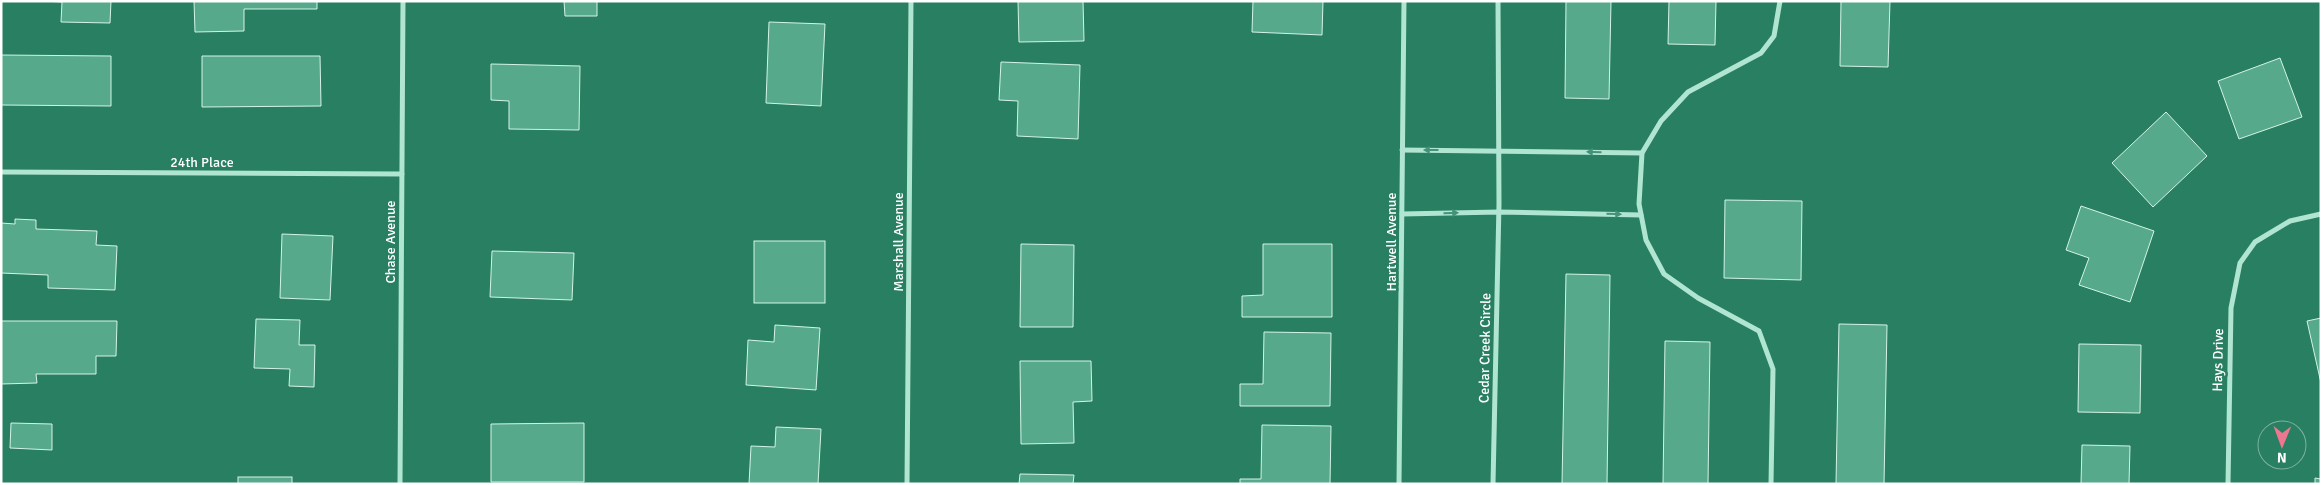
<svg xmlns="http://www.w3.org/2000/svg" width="2322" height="485" font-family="Signika,sans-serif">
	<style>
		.building { fill: #56aa8b; stroke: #d3f4e8 }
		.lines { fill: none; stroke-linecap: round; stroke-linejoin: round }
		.street { stroke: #b0e5d2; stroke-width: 5 }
		.oneway { fill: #449378 }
		.labels { text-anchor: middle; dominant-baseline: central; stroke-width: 5; stroke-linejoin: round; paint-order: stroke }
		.street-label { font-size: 14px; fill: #fff; stroke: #297f61 }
	</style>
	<rect width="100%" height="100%" fill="#297f61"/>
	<!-- building -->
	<g class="building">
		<polygon points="43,1 111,1 110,23 61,22 62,2"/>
		<polygon points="194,1 317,1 317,9 244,9 244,31 195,32"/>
		<polygon points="564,1 597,1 597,16 565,16"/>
		<polygon points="1018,1 1083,1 1084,41 1019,42"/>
		<polygon points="1253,1 1323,1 1322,35 1252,32"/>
		<polygon points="1566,1 1611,1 1609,99 1565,98"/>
		<polygon points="1669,1 1716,1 1715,45 1668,44"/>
		<polygon points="1841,1 1890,1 1888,67 1840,66"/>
		<polygon points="769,22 825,24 821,106 766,103"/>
		<polygon points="1,55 111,56 111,106 1,105"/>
		<polygon points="202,56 320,56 321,106 202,107"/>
		<polygon points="2280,58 2302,117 2239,139 2218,81"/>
		<polygon points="1001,62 1080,65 1078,139 1017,136 1018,101 999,100"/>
		<polygon points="491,64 580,66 579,130 509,129 509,101 491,100"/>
		<polygon points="2166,112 2207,156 2153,207 2112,163"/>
		<polygon points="1725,200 1802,201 1801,280 1724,278"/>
		<polygon points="2081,206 2154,231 2130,302 2079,285 2089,258 2066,250"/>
		<polygon points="15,219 36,220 36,229 97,231 96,245 117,246 115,290 48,288 48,275 1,273 1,223 15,224"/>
		<polygon points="282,234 333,236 330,300 280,298"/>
		<rect x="754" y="241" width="71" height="62"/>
		<polygon points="1021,244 1074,245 1073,327 1020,327"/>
		<polygon points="1263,244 1332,244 1332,317 1242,317 1242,296 1263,295"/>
		<polygon points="492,251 574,253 572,300 490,297"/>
		<polygon points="1566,274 1610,275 1607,484 1562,484"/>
		<polygon points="2321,318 2321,383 2307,321"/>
		<polygon points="256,319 300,320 299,345 315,345 314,387 289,386 290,369 254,368"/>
		<polygon points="1,321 117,321 116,356 96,356 96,374 36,374 37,383 1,384"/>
		<polygon points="1839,324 1887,325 1884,484 1836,484"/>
		<polygon points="775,325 820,328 816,390 746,385 748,340 774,342"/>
		<polygon points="1264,332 1331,333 1330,406 1240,406 1240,384 1263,384"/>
		<polygon points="1665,341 1710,342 1708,484 1663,484"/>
		<polygon points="2079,344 2141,345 2140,413 2078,412"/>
		<polygon points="1020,361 1091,361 1092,401 1073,402 1074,443 1021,444"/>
		<polygon points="11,423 52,424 52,450 10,448"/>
		<polygon points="584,423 584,482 491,482 491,424"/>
		<polygon points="1262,425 1331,426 1330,484 1240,484 1240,479 1261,479"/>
		<polygon points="776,427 821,429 818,484 749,484 751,446 775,447"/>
		<polygon points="2082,445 2130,446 2129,484 2081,484"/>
		<polygon points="1020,474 1074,475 1073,484 1019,484"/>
		<rect x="238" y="477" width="54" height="7"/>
		<polygon points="2315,478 2321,479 2321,484 2315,484"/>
	</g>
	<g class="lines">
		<!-- street -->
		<g class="street">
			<polyline points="1402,150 1642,153"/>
			<polyline points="1,172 402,174"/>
			<polyline points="1402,214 1499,212 1641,215"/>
			<polyline points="400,484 403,1"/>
			<polyline points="907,484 911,1"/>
			<polyline points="1399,484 1404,1"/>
			<polyline points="1493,484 1499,204 1498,1"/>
			<polyline points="1771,484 1773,369 1759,331 1698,298 1664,274 1646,240 1639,204 1642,153 1661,121 1688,92 1761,53 1774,36 1780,1"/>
			<polyline points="2228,484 2231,308 2240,263 2255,242 2290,221 2321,214"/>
		</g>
	</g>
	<!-- one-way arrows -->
	<defs><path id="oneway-solid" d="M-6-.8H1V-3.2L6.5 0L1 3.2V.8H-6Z" transform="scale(1.25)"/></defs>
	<g class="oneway">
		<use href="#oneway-solid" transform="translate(1431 150) rotate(-180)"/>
		<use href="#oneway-solid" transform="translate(1594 152) rotate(-179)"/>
		<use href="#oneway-solid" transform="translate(1451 213) rotate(-1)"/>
		<use href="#oneway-solid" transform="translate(1614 214) rotate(1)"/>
	</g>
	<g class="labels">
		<!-- street labels -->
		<g class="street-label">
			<text x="202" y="162">24th Place</text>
			<text transform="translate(390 242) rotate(-90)">Chase Avenue</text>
			<text transform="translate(898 242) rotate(-90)">Marshall Avenue</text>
			<text transform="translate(1391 242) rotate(-90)">Hartwell Avenue</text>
			<text transform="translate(1485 348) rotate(-89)">Cedar Creek Circle</text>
			<text transform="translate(2218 360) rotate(-89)">Hays Drive</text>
		</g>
	</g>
	<!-- border -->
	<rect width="2322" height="485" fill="none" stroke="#ffffff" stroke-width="5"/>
	<!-- north arrow -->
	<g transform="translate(2282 445) rotate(181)"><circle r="24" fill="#297f61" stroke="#7fb2a0"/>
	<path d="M0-4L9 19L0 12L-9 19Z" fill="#ec778f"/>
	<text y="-8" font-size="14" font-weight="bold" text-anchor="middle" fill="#ffffff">N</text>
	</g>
</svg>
